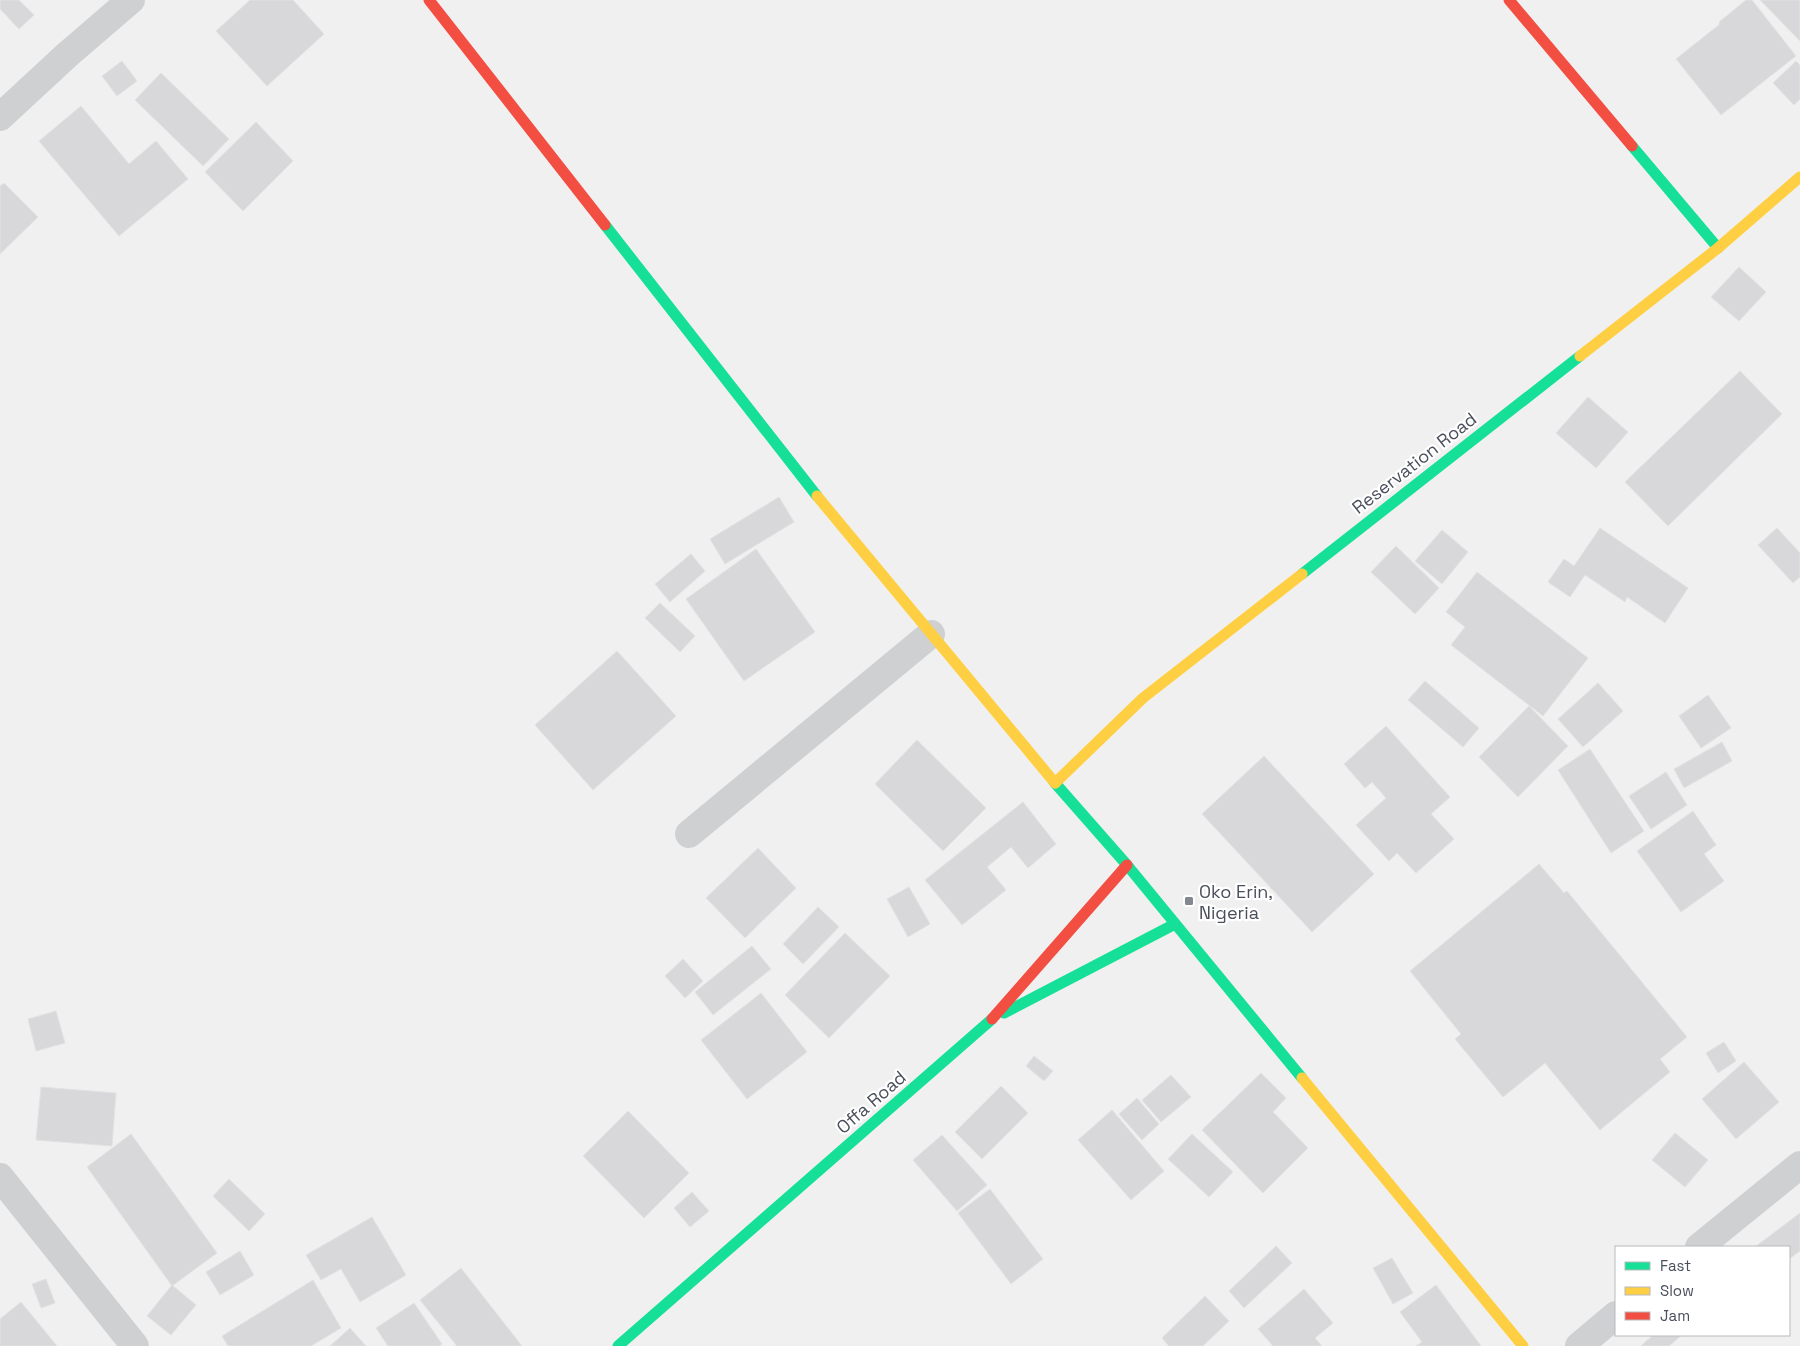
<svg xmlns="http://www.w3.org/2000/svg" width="1800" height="1346" font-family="'Space Grotesk',sans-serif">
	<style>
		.building { fill: #d8d8da; stroke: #e2e2e3 }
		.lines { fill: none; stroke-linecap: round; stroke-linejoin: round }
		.street { stroke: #cfd0d2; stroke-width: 28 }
		.fast { stroke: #16e098; stroke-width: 11 }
		.slow { stroke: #ffcf43; stroke-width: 11 }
		.jam { stroke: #f24e42; stroke-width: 11 }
		.poi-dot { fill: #83878f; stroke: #fff; stroke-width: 2 }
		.labels { text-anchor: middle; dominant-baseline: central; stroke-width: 4.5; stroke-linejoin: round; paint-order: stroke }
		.street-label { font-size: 18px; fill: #494f5b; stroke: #fff }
		.poi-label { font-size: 18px; fill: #494f5b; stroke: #fff; text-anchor: start }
	</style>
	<rect width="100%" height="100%" fill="#f0f0f0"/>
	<!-- building -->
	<g class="building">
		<polygon points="0,0 19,0 34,15 19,29 0,9"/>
		<polygon points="250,0 293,0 324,34 267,86 216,31"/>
		<polygon points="1746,0 1752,0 1796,56 1721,115 1676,59 1720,24 1719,22"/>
		<polygon points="1760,0 1800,0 1800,41"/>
		<polygon points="122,61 137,81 117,96 102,76"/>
		<polygon points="1796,61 1800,65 1800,99 1794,105 1773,83"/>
		<polygon points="161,73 229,139 203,166 135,100"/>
		<polygon points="81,106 129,164 156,141 188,179 119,236 39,141"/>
		<polygon points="256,122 293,161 243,211 205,172"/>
		<polygon points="4,183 38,217 0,254 0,186"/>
		<polygon points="1739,267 1766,292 1739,321 1711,297"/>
		<polygon points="1740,371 1782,414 1668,526 1625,482"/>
		<polygon points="1588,397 1628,432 1596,468 1556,433"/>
		<polygon points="779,497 794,522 725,564 710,539"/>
		<polygon points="1600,528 1688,588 1665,623 1627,597 1625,602 1585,575 1570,597 1548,582 1564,559 1574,566"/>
		<polygon points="1777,528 1800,553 1800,577 1793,583 1758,545"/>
		<polygon points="1442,530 1468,552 1442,584 1415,561"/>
		<polygon points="1396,546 1439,588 1415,614 1371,572"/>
		<polygon points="756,549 815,632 744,681 686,599"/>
		<polygon points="691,554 705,571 670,602 655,584"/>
		<polygon points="1477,572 1588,658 1543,716 1451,645 1465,627 1446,612"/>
		<polygon points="660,603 695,636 680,652 645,618"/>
		<polygon points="617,651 676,716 593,790 535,725"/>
		<polygon points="1425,681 1479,728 1463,747 1408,700"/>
		<polygon points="1598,683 1623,711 1583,747 1558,719"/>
		<polygon points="1708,695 1731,728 1701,748 1679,716"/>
		<polygon points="1529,706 1568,746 1518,797 1479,757"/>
		<polygon points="1386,726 1450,797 1431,814 1454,839 1416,873 1397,853 1389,861 1356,825 1386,798 1372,782 1365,788 1344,764"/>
		<polygon points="917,740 986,808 943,851 875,784"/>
		<polygon points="1722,742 1732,761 1684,788 1674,769"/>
		<polygon points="1590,749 1644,831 1611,853 1558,770"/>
		<polygon points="1264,756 1374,874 1312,932 1202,814"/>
		<polygon points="1666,772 1687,805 1651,829 1629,796"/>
		<polygon points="1023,802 1056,844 1028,868 1011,847 987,867 1006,890 962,925 925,880"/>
		<polygon points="1693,811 1716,845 1704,854 1724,881 1681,912 1637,851"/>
		<polygon points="758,848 796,888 745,938 706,898"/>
		<polygon points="1539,864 1564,893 1567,891 1687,1037 1660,1059 1670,1072 1600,1130 1545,1063 1503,1097 1455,1039 1461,1034 1410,971"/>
		<polygon points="909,887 930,924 908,937 887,899"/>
		<polygon points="818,907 839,927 803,964 783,944"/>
		<polygon points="845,933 890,976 829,1038 785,995"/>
		<polygon points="752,946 771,969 713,1015 695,992"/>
		<polygon points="683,959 703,981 685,998 665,976"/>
		<polygon points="761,993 807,1052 747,1099 701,1040"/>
		<polygon points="56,1011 65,1043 36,1051 28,1019"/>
		<polygon points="1724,1042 1736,1061 1718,1073 1706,1053"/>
		<polygon points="1034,1056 1053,1071 1044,1081 1026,1066"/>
		<polygon points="1744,1062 1779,1102 1736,1139 1702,1099"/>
		<polygon points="1261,1073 1286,1098 1273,1112 1308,1148 1263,1193 1202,1130"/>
		<polygon points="1171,1075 1191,1097 1161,1122 1142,1100"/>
		<polygon points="1001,1086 1028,1113 982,1159 955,1132"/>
		<polygon points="41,1087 116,1093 112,1146 36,1140"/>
		<polygon points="1137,1098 1159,1124 1142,1140 1119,1114"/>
		<polygon points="1112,1110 1164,1171 1131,1200 1078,1140"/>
		<polygon points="628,1111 689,1173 644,1218 583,1156"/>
		<polygon points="1675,1133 1708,1160 1685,1187 1652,1160"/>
		<polygon points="131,1134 217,1253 172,1286 87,1167"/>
		<polygon points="1192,1134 1233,1172 1209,1197 1168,1159"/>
		<polygon points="942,1135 987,1185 957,1211 913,1160"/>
		<polygon points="229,1179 265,1214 249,1231 213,1196"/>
		<polygon points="990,1189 1043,1259 1011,1284 958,1213"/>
		<polygon points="692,1192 709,1211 690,1227 674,1208"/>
		<polygon points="1800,1213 1800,1251 1789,1259 1789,1247 1755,1247"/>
		<polygon points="372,1217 406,1275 360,1302 341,1269 321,1280 306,1255"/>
		<polygon points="1276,1246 1292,1263 1244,1308 1229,1291"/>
		<polygon points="240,1251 254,1275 220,1295 206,1272"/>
		<polygon points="1392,1258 1413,1293 1393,1304 1373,1268"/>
		<polygon points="461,1268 522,1346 457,1346 420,1300"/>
		<polygon points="46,1279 55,1303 41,1308 32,1284"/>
		<polygon points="313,1280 341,1328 311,1346 228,1346 222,1336"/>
		<polygon points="172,1285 196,1305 171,1335 147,1316"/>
		<polygon points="1436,1285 1481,1346 1416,1346 1422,1342 1400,1312"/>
		<polygon points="1304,1289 1333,1323 1315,1338 1322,1346 1273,1346 1258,1329"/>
		<polygon points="1205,1296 1229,1321 1203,1346 1169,1346 1162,1338"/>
		<polygon points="21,1302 57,1346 0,1346 0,1319"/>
		<polygon points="414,1303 442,1344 439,1346 388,1346 376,1328"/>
		<polygon points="350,1328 366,1346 330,1346"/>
		<polygon points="1653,1335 1682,1335 1669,1346 1641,1346"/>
	</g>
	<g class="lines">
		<!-- street -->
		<g class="street">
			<polyline points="0,117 67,55 131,0"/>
			<polyline points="689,834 931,634"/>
			<polyline points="0,1177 135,1346"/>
			<polyline points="1699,1247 1800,1165"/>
			<polyline points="1579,1346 1616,1315"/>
		</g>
		<!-- fast -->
		<g class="fast">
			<polyline points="1632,146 1718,248"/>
			<polyline points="605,225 817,496"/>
			<polyline points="1302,574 1580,356"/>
			<polyline points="1055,783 1127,865 1302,1078"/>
			<polyline points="1004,1013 1175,924"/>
			<polyline points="618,1346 992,1019"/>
		</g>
		<!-- slow -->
		<g class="slow">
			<polyline points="1580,356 1718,248 1800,177"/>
			<polyline points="817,496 1055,783"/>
			<polyline points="1055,783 1143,698 1302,574"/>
			<polyline points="1302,1078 1523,1346"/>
		</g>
		<!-- jam -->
		<g class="jam">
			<polyline points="429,0 605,225"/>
			<polyline points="1509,0 1632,146"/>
			<polyline points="992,1019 1127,865"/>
		</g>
	</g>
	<!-- markers -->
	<rect class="poi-dot" x="1184" y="896" width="10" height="10" rx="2.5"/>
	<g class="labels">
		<!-- street labels -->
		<g class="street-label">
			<text transform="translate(1414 463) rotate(-38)">Reservation Road</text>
			<text transform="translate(871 1102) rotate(-41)">Offa Road</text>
		</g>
		<!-- poi labels -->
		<g class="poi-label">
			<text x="1199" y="891">Oko Erin,<tspan x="1199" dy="21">Nigeria</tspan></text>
		</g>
	</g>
	<!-- legend -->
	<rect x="1615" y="1246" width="175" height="90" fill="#ffffff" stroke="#b6b9bd"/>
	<rect x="1625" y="1262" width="25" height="8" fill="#16e098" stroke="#b6b9bd"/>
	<text x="1660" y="1271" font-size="15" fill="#494f5b">Fast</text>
	<rect x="1625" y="1287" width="25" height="8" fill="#ffcf43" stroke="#b6b9bd"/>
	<text x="1660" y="1296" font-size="15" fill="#494f5b">Slow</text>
	<rect x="1625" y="1312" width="25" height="8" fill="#f24e42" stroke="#b6b9bd"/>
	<text x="1660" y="1321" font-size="15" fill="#494f5b">Jam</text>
</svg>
